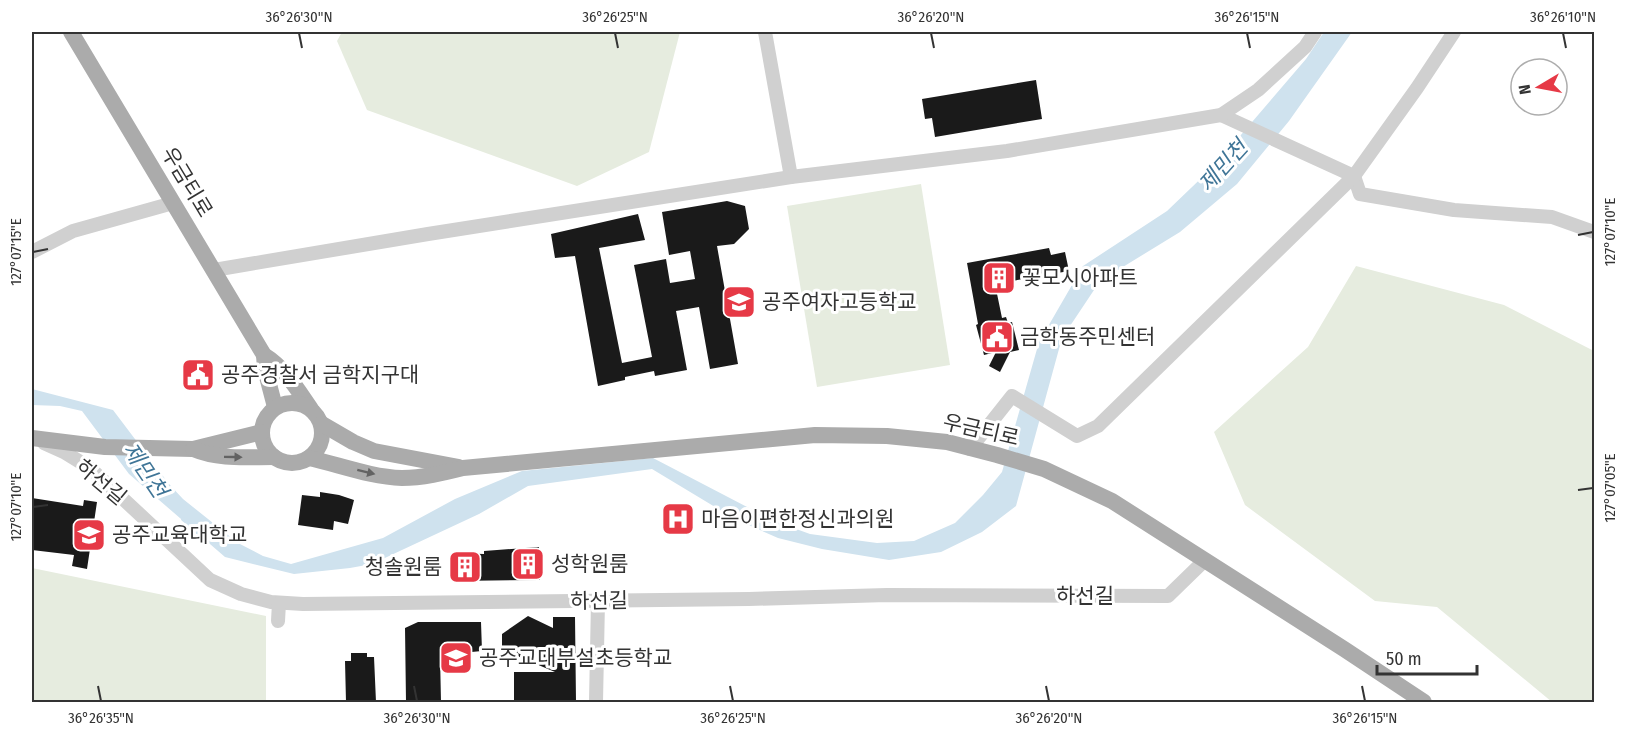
<svg xmlns="http://www.w3.org/2000/svg" width="1626" height="734" font-family="'Fira Sans Condensed','Noto Sans KR',sans-serif">
	<style>
		.green { fill: #e6ecdf }
		.water { fill: #cfe2ee }
		.lines { fill: none; stroke-linecap: round; stroke-linejoin: round }
		.stream { stroke: #cfe2ee; stroke-width: 4 }
		.building { fill: #1a1a1a }
		.minor { stroke: #d0d0d0; stroke-width: 14 }
		.major { stroke: #ababab; stroke-width: 16 }
		.oneway { fill: #636363 }
		.ticks { fill: none; stroke: #333; stroke-width: 2 }
		.labels { text-anchor: middle; dominant-baseline: central; stroke-width: 6; stroke-linejoin: round; paint-order: stroke }
		.street-label { font-size: 21px; fill: #333; stroke: #fff }
		.poi-label { font-size: 21px; fill: #333; stroke: #fff; text-anchor: start }
		.water-label { font-size: 22px; font-style: italic; fill: #3f7597; stroke: #fff }
		.neatline { fill: none; stroke: #333; stroke-width: 2 }
		.ticks-label { font-size: 15px; text-anchor: middle; fill: #333 }
	</style>
	<rect width="100%" height="100%" fill="#fff"/>
	<!-- green -->
	<g class="green">
		<polygon points="342,32 680,32 649,152 577,186 367,110 337,41"/>
		<polygon points="921,184 950,365 817,387 787,206"/>
		<polygon points="1356,266 1504,305 1594,351 1594,702 1552,702 1437,607 1375,601 1245,505 1214,432 1308,347"/>
		<polygon points="32,568 266,616 266,702 32,702"/>
	</g>
	<!-- water -->
	<polygon class="water" points="1324,32 1352,32 1289,121 1237,184 1180,232 1100,281 1062,338 1016,506 982,532 941,552 889,560 822,549 778,538 735,519 652,469 528,486 479,514 372,564 350,568 294,574 225,557 129,474 82,411 60,406 32,405 32,389 113,410 169,484 183,499 238,543 263,556 291,564 383,538 455,499 522,471 653,458 774,521 810,534 877,543 914,541 955,523 983,495 1002,472 1039,342 1083,266 1167,211 1216,164 1306,59"/>
	<g class="lines">
		<!-- stream -->
		<polyline class="stream" points="183,519 206,540"/>
	</g>
	<!-- building -->
	<g class="building">
		<polygon points="1036,80 1042,119 935,137 932,118 925,119 922,99"/>
		<polygon points="727,201 745,206 749,229 734,244 717,246 738,364 710,369 699,307 676,311 687,370 655,376 654,371 625,377 625,380 598,386 575,256 555,258 551,234 638,214 645,240 599,248 622,363 652,357 634,265 666,259 670,283 695,279 690,251 669,255 662,212"/>
		<polygon points="1049,248 1051,255 1065,252 1069,271 995,284 1002,318 1006,317 1008,323 1012,322 1019,350 1010,352 1000,372 989,366 996,352 984,355 976,325 978,324 967,263"/>
		<polygon points="320,492 339,495 354,500 348,524 334,521 333,530 298,525 302,495 320,497"/>
		<polygon points="32,498 83,506 84,500 97,502 87,569 72,566 74,555 32,550"/>
		<polygon points="539,547 540,580 454,581 455,553 484,554 484,551"/>
		<polygon points="528,616 553,628 553,617 575,617 576,702 514,702 514,672 555,672 510,653 508,648 502,646 502,634"/>
		<polygon points="418,622 481,622 482,651 440,655 441,702 406,702 405,628"/>
		<polygon points="351,653 367,653 367,657 374,657 376,702 346,702 345,661 351,661"/>
	</g>
	<g class="lines">
		<!-- minor -->
		<g class="minor">
			<polyline points="765,32 791,177"/>
			<polyline points="1221,115 1354,176 1360,194 1454,210 1552,217 1594,232"/>
			<polyline points="32,252 73,231 173,203"/>
			<polyline points="214,270 428,234 791,177 1007,151 1221,115 1258,90 1305,47 1315,32"/>
			<polyline points="44,443 64,452 90,468 210,580 241,594 271,602 303,604 749,599 887,595 1168,596 1205,560"/>
			<polyline points="970,449 1012,396 1077,436 1098,426 1354,176 1417,88 1454,32"/>
			<polyline points="278,621 279,603"/>
			<polyline points="596,702 598,601"/>
		</g>
		<!-- major -->
		<g class="major">
			<path d="M71,32L264,355C285,368 297,389 311,409"/>
			<polyline points="264,355 265,369 275,407"/>
			<circle cx="292" cy="433" r="30"/>
			<polyline points="322,424 353,442 374,451 459,467"/>
			<polyline points="32,438 105,447 193,449 262,432"/>
			<path d="M193,449C219,460 246,457 274,457"/>
			<path d="M309,458C340,465 371,477 402,478C423,478 443,473 463,468L815,435L887,436L947,442L997,455L1044,469L1112,501L1344,649L1424,702"/>
		</g>
	</g>
	<!-- one-way arrows -->
	<defs><path id="oneway-solid" d="M-6-.8H1V-3.2L6.5 0L1 3.2V.8H-6Z" transform="scale(1.5)"/></defs>
	<g class="oneway">
		<use href="#oneway-solid" transform="translate(233 457) rotate(1)"/>
		<use href="#oneway-solid" transform="translate(366 472) rotate(14)"/>
	</g>
	<!-- ticks -->
	<path class="ticks" d="M299,33L302,48M615,33L618,48M931,33L934,48M1247,33L1250,48M1563,33L1566,48M1578,235L1593,232M33,252L48,249M1578,490L1593,488M33,507L48,505M98,686L101,701M414,686L417,701M730,686L733,701M1046,686L1049,701M1362,686L1365,701"/>
	<!-- icons -->
	<defs>
		<g id="building-square" transform="scale(1.725)"><rect x="-9" y="-9" width="18" height="18" rx="4" fill="#e63946" stroke="#fff"/><path d="M-4-6H4V6H1V3H-1V6H-4ZM-2.5-4.3h1.7v1.8h-1.7ZM.8-4.3h1.7v1.8H.8ZM-2.5-1h1.7V.8h-1.7ZM.8-1h1.7V.8H.8Z" fill="#fff"/></g>
		<g id="school-square" transform="scale(1.725)"><rect x="-9" y="-9" width="18" height="18" rx="4" fill="#e63946" stroke="#fff"/><path d="M0-5L7-2L0 1L-7-2ZM-4 1L0 2.5L4 1V4Q0 6-4 4Z" fill="#fff"/></g>
		<g id="civic-square" transform="scale(1.725)"><rect x="-9" y="-9" width="18" height="18" rx="4" fill="#e63946" stroke="#fff"/><path d="M-.6-6.5H3V-4.5H.6V-3L4-1V1h2V6H-6V1h2V-1L-.6-3ZM-1.2 2.5V6h2.4V2.5Z" fill="#fff"/></g>
		<g id="hospital-square" transform="scale(1.725)"><rect x="-9" y="-9" width="18" height="18" rx="4" fill="#e63946" stroke="#fff"/><path d="M-5-5h3v3.5h4V-5h3V5h-3V1.5h-4V5h-3Z" fill="#fff"/></g>
		<g id="university-square" transform="scale(1.725)"><rect x="-9" y="-9" width="18" height="18" rx="4" fill="#e63946" stroke="#fff"/><path d="M0-5L7-2L0 1L-7-2ZM-4 1L0 2.5L4 1V4Q0 6-4 4Z" fill="#fff"/></g>
	</defs>
	<g fill-rule="evenodd">
		<use href="#building-square" x="999" y="278"/>
		<use href="#school-square" x="739" y="302"/>
		<use href="#civic-square" x="997" y="337"/>
		<use href="#civic-square" x="198" y="375"/>
		<use href="#hospital-square" x="678" y="519"/>
		<use href="#university-square" x="89" y="535"/>
		<use href="#building-square" x="528" y="564"/>
		<use href="#building-square" x="465" y="567"/>
		<use href="#school-square" x="456" y="658"/>
	</g>
	<g class="labels">
		<!-- street labels -->
		<g class="street-label">
			<text transform="translate(187 182) rotate(59)">우금티로</text>
			<text transform="translate(981 430) rotate(13)">우금티로</text>
			<text transform="translate(101 482) rotate(40)">하선길</text>
			<text x="1085" y="596">하선길</text>
			<text transform="translate(599 601) rotate(-1)">하선길</text>
		</g>
		<!-- poi labels -->
		<g class="poi-label">
			<text x="1022" y="278">꽃모시아파트</text>
			<text x="762" y="302">공주여자고등학교</text>
			<text x="1020" y="337">금학동주민센터</text>
			<text x="221" y="375">공주경찰서 금학지구대</text>
			<text x="701" y="519">마음이편한정신과의원</text>
			<text x="112" y="535">공주교육대학교</text>
			<text x="551" y="564">성학원룸</text>
			<text x="442" y="567" text-anchor="end">청솔원룸</text>
			<text x="479" y="658">공주교대부설초등학교</text>
		</g>
		<!-- water labels -->
		<g class="water-label">
			<text transform="translate(1223 166) rotate(-48)">제민천</text>
			<text transform="translate(145 470) rotate(56)">제민천</text>
		</g>
	</g>
	<!-- border -->
	<rect width="1626" height="734" fill="none" stroke="#ffffff" stroke-width="66"/>
	<!-- north arrow -->
	<g transform="translate(1539 87) rotate(260)"><circle r="28" fill="#ffffff" stroke="#adadad" stroke-width="1.5"/>
	<path d="M0-4.5L10 22L0 15L-10 22Z" fill="#e63946"/>
	<text y="-9" font-size="16" font-weight="bold" text-anchor="middle" fill="#333333">N</text>
	</g>
	<!-- scale -->
	<path d="M1377 665v9h100v-9" fill="none" stroke="#333333" stroke-width="3"/>
	<text x="1386" y="665" font-size="18" fill="#333333" stroke="#ffffff" stroke-width="4.5" paint-order="stroke">50 m</text>
	<rect x="33" y="33" width="1560" height="668" class="neatline"/>
	<g class="ticks-label">
		<text x="299" y="22">36°26'30"N</text>
		<text x="615" y="22">36°26'25"N</text>
		<text x="931" y="22">36°26'20"N</text>
		<text x="1247" y="22">36°26'15"N</text>
		<text x="1563" y="22">36°26'10"N</text>
		<text transform="translate(1610 232) rotate(-90)" y="5">127°07'10"E</text>
		<text transform="translate(16 252) rotate(-90)" y="5">127°07'15"E</text>
		<text transform="translate(1610 488) rotate(-90)" y="5">127°07'05"E</text>
		<text transform="translate(16 507) rotate(-90)" y="5">127°07'10"E</text>
		<text x="101" y="723">36°26'35"N</text>
		<text x="417" y="723">36°26'30"N</text>
		<text x="733" y="723">36°26'25"N</text>
		<text x="1049" y="723">36°26'20"N</text>
		<text x="1365" y="723">36°26'15"N</text>
	</g>
</svg>
